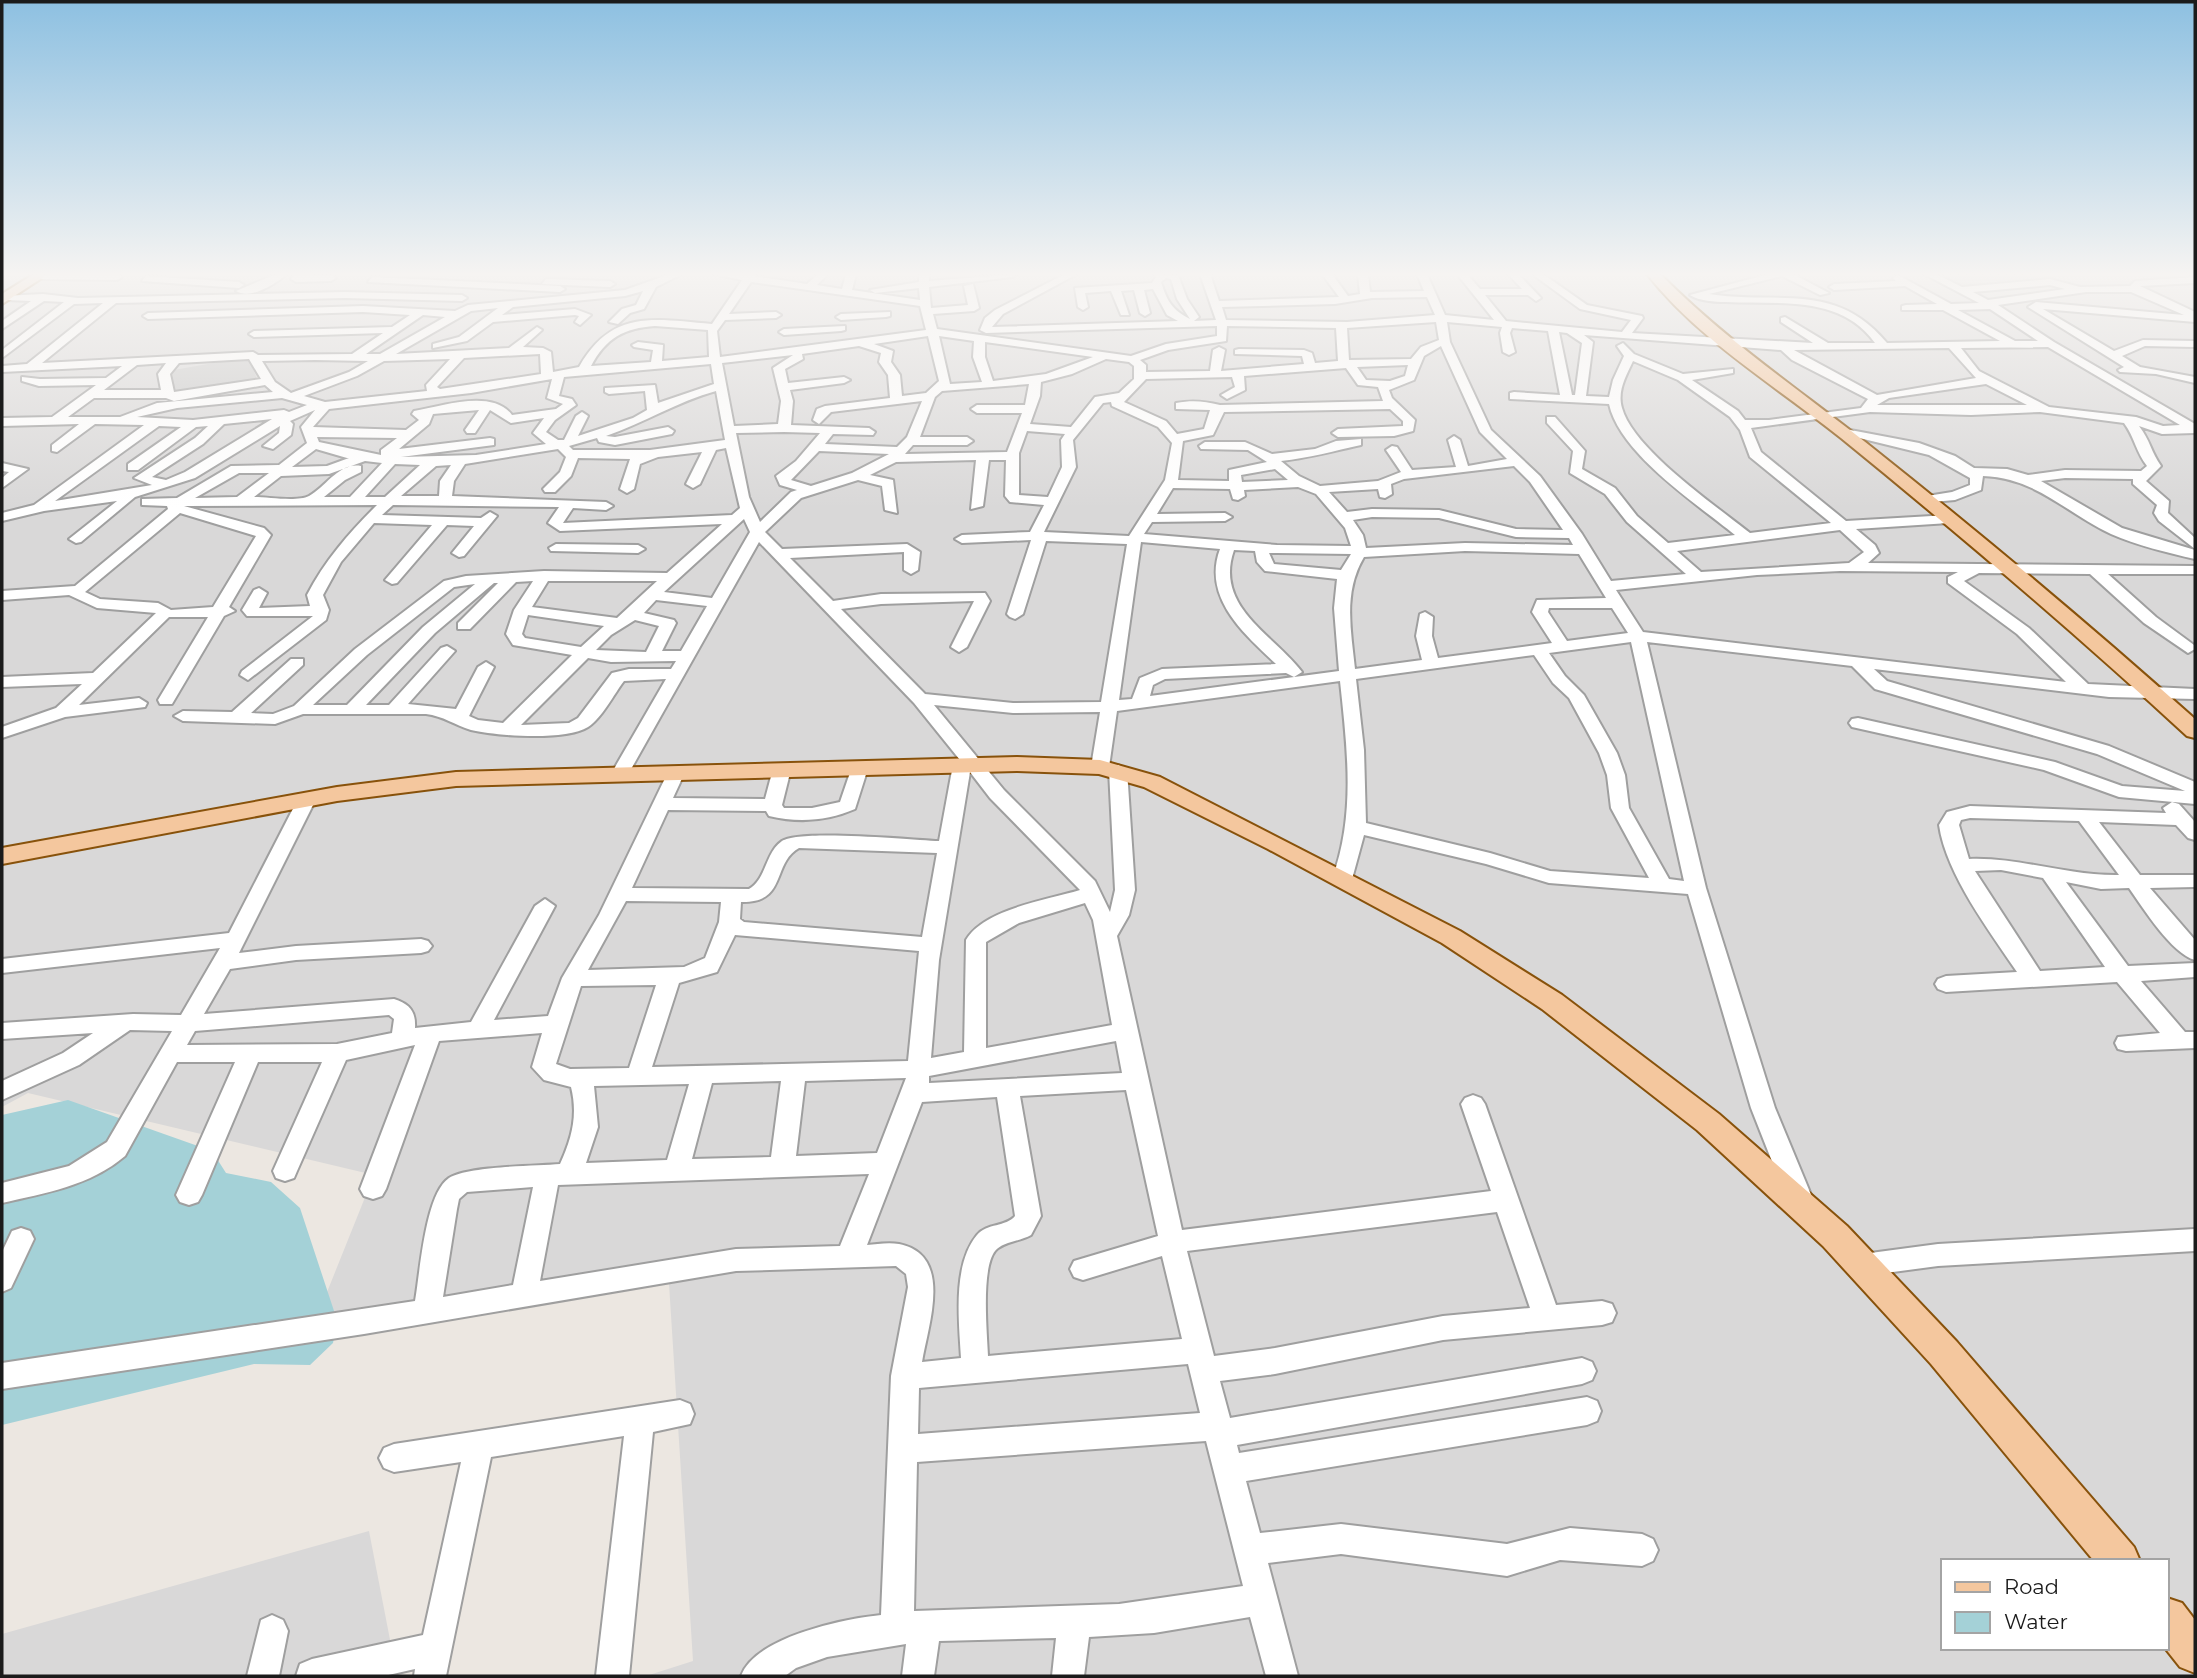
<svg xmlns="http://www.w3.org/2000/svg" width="2197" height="1678" font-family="Montserrat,sans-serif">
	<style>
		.residential { fill: #d9d8d8; fill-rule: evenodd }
		.religious { fill: #c9c9c9 }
		.water { fill: #a4d1d7 }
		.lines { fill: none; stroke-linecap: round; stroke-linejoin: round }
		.minor-casing { stroke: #9f9f9f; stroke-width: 4 }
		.major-casing { stroke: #88520b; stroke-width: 4 }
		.minor { fill: #fff; fill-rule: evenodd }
		.major { fill: #f4c79e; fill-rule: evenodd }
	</style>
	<rect width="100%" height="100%" fill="#ece7e1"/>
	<!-- residential -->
	<g class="residential">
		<path d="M2,274H2195V1676H646L693,1661L668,1268L307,1342L374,1175L28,1093L2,1107ZM1943,1561H2167V1648H1943Z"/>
		<polygon points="369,1531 397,1676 2,1676 2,1634"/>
	</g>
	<!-- religious -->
	<g class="religious">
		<polygon points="1936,274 2030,274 2043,279 1966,287"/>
		<polygon points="248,357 258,381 175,396 168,371"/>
	</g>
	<!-- water -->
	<polygon class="water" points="68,1100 212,1151 226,1173 271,1182 300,1208 337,1320 333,1343 310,1365 254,1364 2,1425 2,1115"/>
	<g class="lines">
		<!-- minor casing -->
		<g class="minor-casing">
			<g id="minor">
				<polygon points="37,274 117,274 122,277 117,280 34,279"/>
				<path d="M276,274H287C275,284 251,300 236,291Z"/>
				<polygon points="295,274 331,275 336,278 331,281 296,282 291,279"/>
				<path d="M670,274H682L656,287L644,309L630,313L618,324L609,322L622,309L636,305L643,291L625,296L513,307L502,315L575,309L591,315L580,325L575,322L579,316L575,315L493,322L467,341L433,348V344L459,337L498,308L471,311L396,354L509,348L537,327L542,330L523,347L543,348L551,352L553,372L579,367C612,309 653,319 712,324L742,280L714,274H756L754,276L807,284L818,274H828L817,285L842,289L846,274H856L852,290L920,300L919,288L875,293L870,290L919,282V274H929V281L1017,274L1012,277L929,287L931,308L968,305L964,286L973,284L979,308L974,311L933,314L937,329L1131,356L1166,344L1217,336V326L986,333L980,330L985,318L995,310L1065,274H1077L1003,314L992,327L1178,321L1167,315L1153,289L1144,290L1150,313L1145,316L1140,313L1134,290L1121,291L1129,315H1121L1111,291L1085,293L1088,307L1083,310L1078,307L1075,288L1152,283L1156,277L1152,274L1178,275L1187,299L1199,317L1194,321L1216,320L1200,274H1210L1219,301L1339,297L1322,274H1332L1348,296L1360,294L1358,274H1368L1370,292L1424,291L1417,274H1427L1445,315L1494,320L1457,274H1467L1480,289H1522L1508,274H1518L1541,298L1536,301L1528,295H1485L1506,321L1622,332L1631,320L1580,309L1532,274H1543L1587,305L1642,316L1643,318L1632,333L1813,343L1781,322V318L1785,317L1828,343H1875C1840,294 1778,305 1726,302C1715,302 1699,301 1690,295L1769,274H1793L1829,293L1820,295L1782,276L1709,294C1777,305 1835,280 1887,343L2000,341L1943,310H1902V306L1906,305L1937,304L1905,286L1834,290L1829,287L1834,284L1896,281L1893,278L1898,275L1951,304L1979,303L1924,274H1936L1962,287L2050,279L2080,287L2130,286L2135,281L2195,277V283L2140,286L2195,312V322L2043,309L2114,351L2143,340L2195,341V347L2145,346L2122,356L2140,367L2195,377V383L2156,374L2120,372L2118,370L2124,367L2028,307L2036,302L2184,315L2131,292H2086L1998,305L2054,342L2195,424V433L2162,434L2139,426C2150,440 2151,452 2161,466L2146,481L2169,501L2168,513L2195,538V549L2159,521L2154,513L2157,505L2133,484V479L2065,478L2041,481L2122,528L2195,550V559C2168,553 2136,545 2111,534C2065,512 2036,478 1983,476L1981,490L1955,500L1921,503V497L1952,492L1970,485V478L1929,455L1839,433L1845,429L1919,443L1955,456L1974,468L2007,469L2028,475L2065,470L2141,471L2147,466C2136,452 2135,438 2124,423L2040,412L1971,415L1870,412L1751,428L1761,452L1846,521L1949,515L1956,519L1949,523L1856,529L1875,545L1879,553L1868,563L2195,566V574H2108L2156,617L2194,645L2195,649L2188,653L2144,623L2090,574L1979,573L1964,581L2029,628L2088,684L2195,689V699L2109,697L1874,669L1887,681L2109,746L2195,782V804L2119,797L2044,770L1852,727L1849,723L1852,719L1858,718L2055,762L2122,786L2185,791L2097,754L1875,689L1852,666L1647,642L1706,888L1775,1108L1814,1202L1810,1209L1801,1212L1792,1209L1788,1202L1751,1108L1688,894L1549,883L1486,864L1364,835L1352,879L1342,885L1335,884L1332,879C1356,815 1347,747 1340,681L1117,711L1109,767L1100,772L1091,767L1100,712L1013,713L934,705L1004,790L1095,881L1110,912L1115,890L1109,770L1118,765L1127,770L1135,890L1129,915L1117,936L1182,1230L1491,1191L1461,1104L1465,1098L1473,1095L1481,1098L1485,1104L1556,1305L1602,1301L1612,1304L1616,1313L1612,1322L1602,1325L1443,1340L1275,1374L1220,1381L1230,1418L1582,1358L1592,1362L1596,1371L1592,1380L1582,1384L1237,1445L1239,1453L1587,1397L1597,1401L1601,1411L1597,1421L1587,1425L1246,1481L1260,1533L1341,1524L1507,1544L1570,1528L1642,1534L1653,1539L1658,1550L1653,1561L1642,1566L1560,1560L1507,1576L1341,1554L1268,1563L1298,1676H1266L1250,1617L1154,1633L1089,1637L1084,1676H1052L1056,1638L939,1641L934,1676H902L906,1644L827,1657L796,1668L785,1676H741C755,1637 843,1619 881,1615L891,1376L908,1287L906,1274L896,1266L736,1271L364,1334L2,1389V1363L415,1301C420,1273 425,1194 449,1178C468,1166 536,1166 560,1164C572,1138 578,1115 571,1087L544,1080L532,1067L542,1033L439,1041L386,1189L382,1196L373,1199L364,1196L360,1189L415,1045L346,1060L297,1171L294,1178L285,1181L276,1178L273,1171L322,1062H258L202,1195L198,1202L189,1205L180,1202L176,1195L235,1062H177L125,1156C90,1186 45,1193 2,1203V1183L69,1166L107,1142L172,1031L130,1030L79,1065L2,1100V1081L63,1053L93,1033L2,1039V1023L133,1014L181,1015L220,948L2,973V959L229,933L298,799L307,793L316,799L239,953L296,946L421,939L428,941L432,946L428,951L421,953L296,960L230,969L204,1014L394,999C410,1004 416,1012 415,1028L471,1022L535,906L545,899L555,906L494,1020L548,1016L562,978L599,915L670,768H682L685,772L673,798L765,799L773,769L782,764L788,765L791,769L782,805L784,808H812L840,802L853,764L859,763L868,768L855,809C828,821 798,823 769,816L766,811L668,810L632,888L749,889C767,878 765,853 782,841C800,829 912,840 939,841L953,765L960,760L914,703L759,542L626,778H614L611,774L666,679L624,681C614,694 602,718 588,727C566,741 497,736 471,730C455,725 443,716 426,714H303L275,724L183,721L174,716L183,711L232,712L291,659H303V665L251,713L273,714L294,706L355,649L444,581L466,576L544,571L667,573L722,524L560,531L548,523L559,507L393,505L382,515L481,518L490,512L497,516L464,556L459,557L452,553L474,526L447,525L397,583L392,584L385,580L432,525L374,523L341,562L323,595L329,610L326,620L248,680L240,675L242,671L313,616H247L242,610L254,590L259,588L267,593L259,608L310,606L307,595C325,560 350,532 377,505L184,506L264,528L271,535L229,607L235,611L224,616L172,704H160L158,700L208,617H169L79,705L139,698L147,703L145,707L65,717L2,738V727L56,708L82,684L2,687V677L93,673L156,613L97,608L69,595L2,600V591L75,586L168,509L167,506L142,505V499L177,498L231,466L279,465L307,443L301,427L315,410L290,421L293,424L291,435L273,449L263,446L279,433L280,426L195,478L135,497L81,542L76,543L69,539L117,501L44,511L2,521V513L34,505L144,425L95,424L57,452L52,451V445L79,424L2,426V418L52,417L96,385L39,386L22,381V377L40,379L106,378L122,366L2,372V366L27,364L103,303L74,304L2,358V350L64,302L44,301L2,329V321L31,301L6,300L2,296L43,294L78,298L345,292L462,295L467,298L462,301L345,298L116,303L42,363L253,352L258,355L352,354L383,333L254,337L249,334L254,331L392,327L410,315L363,312L148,319L143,316L148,313L363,306L455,311L468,305L625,290ZM1166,278L1171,279L1177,299L1190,319C1172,310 1167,301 1161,282ZM751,282L920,306L926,330L720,357L717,331L725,320L776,318L781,315L776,312L729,314ZM2050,285L2065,289L1988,300L1973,292ZM1427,297L1435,315L1347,322L1226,320L1222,307L1335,304L1372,298ZM1990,309L2038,341H2015L1958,310ZM423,315L445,317L380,354H366ZM1436,322L1439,340L1421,347L1411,359L1349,360L1347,328ZM1447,322L1502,327L1500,333L1503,352L1509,355L1515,352L1510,333L1512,328L1548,331L1560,395L1514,392L1510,393V399L1609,404C1620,454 1697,504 1735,535L1668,543L1637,516L1615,488L1582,469L1585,451L1555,417H1547V423L1573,451L1570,473L1605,494L1627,522L1686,574L1611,581L1582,534L1540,476L1491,430L1450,342ZM655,326L708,330L709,357L662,361L663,345L638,342L632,345L634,347L653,350L651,362L591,366C606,338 624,328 655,326ZM1227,326L1336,328L1338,361L1315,363L1312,353L1304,350L1239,349L1235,350V354L1302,356L1304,364L1221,371L1225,350L1219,347L1213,350L1210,371L1146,372V365L1140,360L1168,350L1226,341ZM1559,332L1567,333L1582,343L1575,395H1572ZM1584,335L1781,350L1792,360L1868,399L1861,408L1769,420H1745L1738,411L1692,380L1733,373V369L1683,374L1634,354L1623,343L1617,346L1624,356L1613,380L1609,397L1586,396L1593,342ZM928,336L939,381L926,393L902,396L900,375L891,362L893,351L874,344ZM939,336L974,341L973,357L982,382L950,384ZM985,342L1093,357L1046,374L993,381L985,357ZM859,346L881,353L879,362L888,375L890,398L825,406L817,409L813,420L819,424L831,412L922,401L907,437L897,447L825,444L833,434L873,435L875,432L869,428L791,425L793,401L790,390L844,383L850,380L844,377L788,383L785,369L803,359L802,354ZM1441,346L1480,432L1507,459L1468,466L1460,440L1454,436L1448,440L1456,467L1412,470L1397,447L1392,446L1386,450L1401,472L1378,481L1320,486L1299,476L1281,461C1309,458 1334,451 1361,445V439L1336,441L1315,449L1272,454L1245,442H1205L1199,446L1201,449L1248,450L1267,462L1229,470V481L1178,480L1183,441L1213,435L1224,412L1390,409L1403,421V426L1338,429L1332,433L1338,437L1394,436L1413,431L1415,420L1392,398L1389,390L1414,380L1424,356ZM2048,347L2180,425L2163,426L2136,417L2049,407L1979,371L1961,348ZM1949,348L1976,378L1877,395L1794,350ZM540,354L541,374L440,389L437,387L464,358ZM793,355L773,368L781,401L778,424L734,426L722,363ZM249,359L261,379L174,392L170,374L179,363ZM450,359L426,385L427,391L325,402L304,396L357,376L384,361ZM1106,359L1129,362L1134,366V379L1119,393L1095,397L1071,427L1030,424L1040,396L1041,382L1072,374ZM315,360L368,361L349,372L291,393L275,382L262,361ZM1633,361L1678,380L1730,417L1740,430L1750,457L1831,523L1750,533C1716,506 1633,449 1622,408C1617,391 1626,376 1633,361ZM166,363L158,374L161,390H104L137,365ZM711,364L714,384L658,403L655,385L605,388V392L609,394L645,391L647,410L633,418L578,436L588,416L582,412L576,416L564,440H558L546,432L555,420L576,405L572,399L559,396L564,377ZM1408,365L1405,376L1390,381L1366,380L1357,367ZM1346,368L1358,385L1378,387L1383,401L1220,405C1204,401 1192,400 1176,403V409L1210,410L1204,429L1177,434L1166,421L1124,402L1146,379L1232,377L1235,387L1221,395L1227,399L1245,390L1244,376ZM552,379L547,398L563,404L556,409L512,415C492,388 440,407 414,411L412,414L419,420L406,430L313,427L329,409L471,393ZM1029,384L1025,405H977L971,409L977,413H1022L1007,452L905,454L913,445H967L973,441L967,437H920L935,397L942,391ZM1986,384L2027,405H1877L1889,398ZM265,385L273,392L157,403L120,417H68L94,398H166L174,401ZM716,391L725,440L650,450H573L569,446L597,438L599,442L615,445L672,434L674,431L668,427L615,437L606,436C644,423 676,402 716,391ZM282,398L307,405L289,412L284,410L193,420L137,417L177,408ZM1111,402L1112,406L1158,427L1172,443L1165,480L1129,536L1044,532L1076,467L1073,440L1103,403ZM479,410L465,430L467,433H475L490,410L511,423L544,418L533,433L546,444L476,455L401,457L494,445V439L490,438L399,449L429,424L433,414ZM272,419L185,472L166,480L152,477L203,444L224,424ZM159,426L181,427L128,464V470H138L196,427L208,426L195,438L134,478L152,485L55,501ZM1027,431L1065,434L1061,440L1062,467L1048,497L1019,495V453ZM784,432L820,433L796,461L776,476L780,485L797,490L791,492L760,522L749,497L736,433ZM317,437L397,438L381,450V455L319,442ZM726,448L740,508L732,515L563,523L573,508L606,510L613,506L606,502L452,496L454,481L465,464L558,449L566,457L560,472L543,489L545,492H555L571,476L578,458L630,459L620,489L627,493L634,489L640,464L658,457L702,452L686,484L693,488L700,484L716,450ZM316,449L347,458H349L327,466L292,467ZM819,451L889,454L852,473L811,486L791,480ZM976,460L971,509L983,506L989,460H1006L1005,496L1010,502L1044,505L1030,532L962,535L955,539L962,543L1031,540L1007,614L1010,617L1015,619L1023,614L1046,541L1127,544L1101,702L1013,703L925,694L841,609L881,604L974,601L951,647L959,652L967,647L990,601L985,593L881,594L833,601L790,558L904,552V570L911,574L918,570L920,552L907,544L782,549L765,532L801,498L858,480L882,486L885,510L897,513L893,480L870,475L896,462ZM365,461L382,463L350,497H324L345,480L361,472V466C339,462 326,487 309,496C297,502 269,497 254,497L281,476L329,474ZM395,464L420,465L385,497H365ZM451,465L440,481L439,496H401L436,466ZM1514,466L1530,482L1563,530L1516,529L1439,510L1372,509L1347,512L1329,492L1378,489L1380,497L1385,498L1392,494L1391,484L1404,479ZM1275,469L1288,480L1242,482L1241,475ZM239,473H269L237,497L195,498ZM1298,487L1316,494L1345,528L1351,546L1277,545L1144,534L1152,522L1225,521L1232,517L1225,513L1157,514L1173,488L1230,489L1233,499L1238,500L1245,496L1244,490ZM180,513L256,536L213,607L171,610L158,603L100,599L85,592ZM1372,517L1439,518L1516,537L1569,538L1573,545L1465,543L1366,548L1363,535L1353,520ZM744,519L750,532L712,598L664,592ZM1840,530L1864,552L1849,563L1701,572L1677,551ZM1141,542L1220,549C1202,597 1243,633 1276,664L1162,669L1140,678L1132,699L1119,700ZM1234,550L1255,551L1257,562L1265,571L1337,579L1334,608L1339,671L1150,696L1153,685L1165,679L1286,673L1294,677L1302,672C1273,634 1214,607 1234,550ZM1465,551L1579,554L1606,598L1537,600L1532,612L1552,643L1438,658L1432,636L1433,617L1425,612L1420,614L1416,636L1422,660L1355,669C1351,630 1343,592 1364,557ZM1269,553H1277L1351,554L1341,570L1274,564ZM1840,571L1958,572L1948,577V583L2017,634L2066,682L1643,632L1616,590L1757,575ZM533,581L514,610L506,634L513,645L572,655L503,723L478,720L469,716L494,667L486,662L478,667L456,709L408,704L455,651L447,646L441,648L389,705H366L435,633L494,583H498L458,623V629H470L516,582ZM548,581H657L617,618L532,607ZM475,584L423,627L347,705H313L367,655L454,587ZM656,600L707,606L681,651H662L676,623L674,620L644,613ZM1549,608H1612L1628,633L1567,641L1548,612ZM528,615L604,626L581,647L525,638L522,634ZM635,620L659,626L646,652L596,650L611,635ZM1631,642L1684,881L1669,879L1629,808L1625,775L1617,753L1584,695L1565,676L1549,653ZM1534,655L1553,683L1569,698L1599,753L1607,775L1611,808L1649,878L1550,871L1490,853L1366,823L1364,750L1356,679ZM588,658L611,662L676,661L671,669H629L612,673L578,718L569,723L521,725ZM970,772L990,798L1080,890C1047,900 984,909 966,940L964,1052L931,1058L939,960ZM799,848L937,853L922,937L744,922L740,919L741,902C788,903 771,864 799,848ZM626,901L721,902L719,922L705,958L684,967L588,970ZM1085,903L1093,920L1112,1025L986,1048V942L1019,923ZM735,935L919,951L908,1061L652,1067L679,983L717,972ZM656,985L629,1068L570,1069L556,1064L581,986ZM389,1015L394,1019L392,1033L337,1044L187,1045L195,1031ZM1116,1041L1122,1073L929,1083V1076ZM906,1078L877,1153L796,1156L805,1081ZM781,1081L771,1157L692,1159L712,1083ZM689,1084L667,1160L586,1163L598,1127L594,1086ZM1126,1090L1158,1236L1074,1261L1070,1269L1074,1277L1083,1280L1162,1256L1182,1339L988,1356C987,1332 981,1269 995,1251C1002,1242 1021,1241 1031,1235L1041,1216L1020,1096ZM997,1097L1015,1216C1006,1227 987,1223 977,1235C952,1265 959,1322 961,1358L922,1362C928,1325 954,1255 899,1244C889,1242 877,1244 867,1245L922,1102ZM869,1174L840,1246L736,1249L540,1281L558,1185ZM533,1187L513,1285L443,1297L457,1209L459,1199L467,1192ZM1497,1212L1530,1308L1443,1316L1275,1348L1214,1356L1187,1251ZM1188,1364L1200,1413L918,1434L919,1388ZM1206,1441L1243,1586L1119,1604L914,1611L917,1462Z"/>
				<polygon points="146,276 239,282 244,285 239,288 142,281"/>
				<polygon points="372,277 560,286 565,289 560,292 368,282"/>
				<polygon points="546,279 610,281 615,284 610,287 542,284"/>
				<polygon points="890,312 890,316 886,317 841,320 836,317 841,314"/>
				<polygon points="845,326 845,330 841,331 784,335 779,332 784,329"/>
				<polygon points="2,463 28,469 2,488 2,478 9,472 2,471"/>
				<polygon points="556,544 638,545 645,549 638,553 551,551 549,548"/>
				<path d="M2172,802L2179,804L2195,822V840L2188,838L2176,825L2099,822L2140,875H2195V887L2150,888L2195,940V960C2172,954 2143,908 2129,888L2101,889L2066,882L2128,966L2195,963V977L2141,981L2185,1032H2195V1048L2126,1051L2118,1049L2115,1043L2118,1037L2160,1033L2117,982L1946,992L1938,989L1935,984L1938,979L1946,976L2017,972C1990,932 1946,874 1939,825L1947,812L1970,806L2166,813L2163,808ZM1970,818L2079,821L2119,875C2068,876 2020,857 1969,859L1959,825L1961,820ZM2001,870L2043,878L2105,967L2040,971L1975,871Z"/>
				<polygon points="21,1228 30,1231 34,1239 11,1288 2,1292 2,1252 12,1231"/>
				<polygon points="2195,1229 2195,1251 1938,1266 1863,1276 1854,1273 1850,1265 1854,1257 1863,1254 1938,1244"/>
				<polygon points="680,1400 690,1404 694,1414 690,1424 653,1432 629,1676 596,1676 624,1436 491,1457 446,1676 414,1676 415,1669 384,1676 296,1676 300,1664 312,1659 423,1635 461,1462 394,1472 384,1468 379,1458 384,1448 394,1444"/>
				<polygon points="272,1615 283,1620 288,1631 279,1676 247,1676 261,1620"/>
			</g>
		</g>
		<!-- major casing -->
		<g class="major-casing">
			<g id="major">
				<polygon points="34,274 48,274 2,304 2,294"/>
				<path d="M1647,274H1660C1723,338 1798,389 1869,445C1981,534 2090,625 2195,719V738L2187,736C2075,633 1959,534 1841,438C1776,386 1699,340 1647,274Z"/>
				<polygon points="1017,757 1100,760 1160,777 1460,931 1562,995 1719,1114 1847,1226 1957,1342 2134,1547 2140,1561 2094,1561 1931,1364 1823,1246 1697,1130 1542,1009 1442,943 1268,849 1144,787 1099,774 1017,771 456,786 337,801 2,864 2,848 337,787 456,772"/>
				<polygon points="2167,1598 2182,1603 2195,1620 2195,1673 2180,1667 2165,1648"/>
			</g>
		</g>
		<!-- minor -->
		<use href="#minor" class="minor"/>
		<!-- major -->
		<use href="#major" class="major"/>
	</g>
	<!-- sky -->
	<linearGradient id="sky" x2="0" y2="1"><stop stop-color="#8dc0e1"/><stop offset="0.54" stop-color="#f6f4f2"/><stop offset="1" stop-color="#f6f4f2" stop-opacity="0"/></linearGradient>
	<rect width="2197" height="508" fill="url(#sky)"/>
	<!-- border -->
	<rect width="2197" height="1678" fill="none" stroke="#1b1b1b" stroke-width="7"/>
	<!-- legend -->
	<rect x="1941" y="1559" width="228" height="91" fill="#ffffff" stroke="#a4a4a4" stroke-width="2"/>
	<rect x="1955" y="1582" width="35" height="10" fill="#f4c79e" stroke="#a4a4a4" stroke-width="2"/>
	<text x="2004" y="1594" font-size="21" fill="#1b1b1b">Road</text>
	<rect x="1955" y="1612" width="35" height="21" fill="#a4d1d7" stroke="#a4a4a4" stroke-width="2"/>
	<text x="2004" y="1629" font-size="21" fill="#1b1b1b">Water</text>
</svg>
